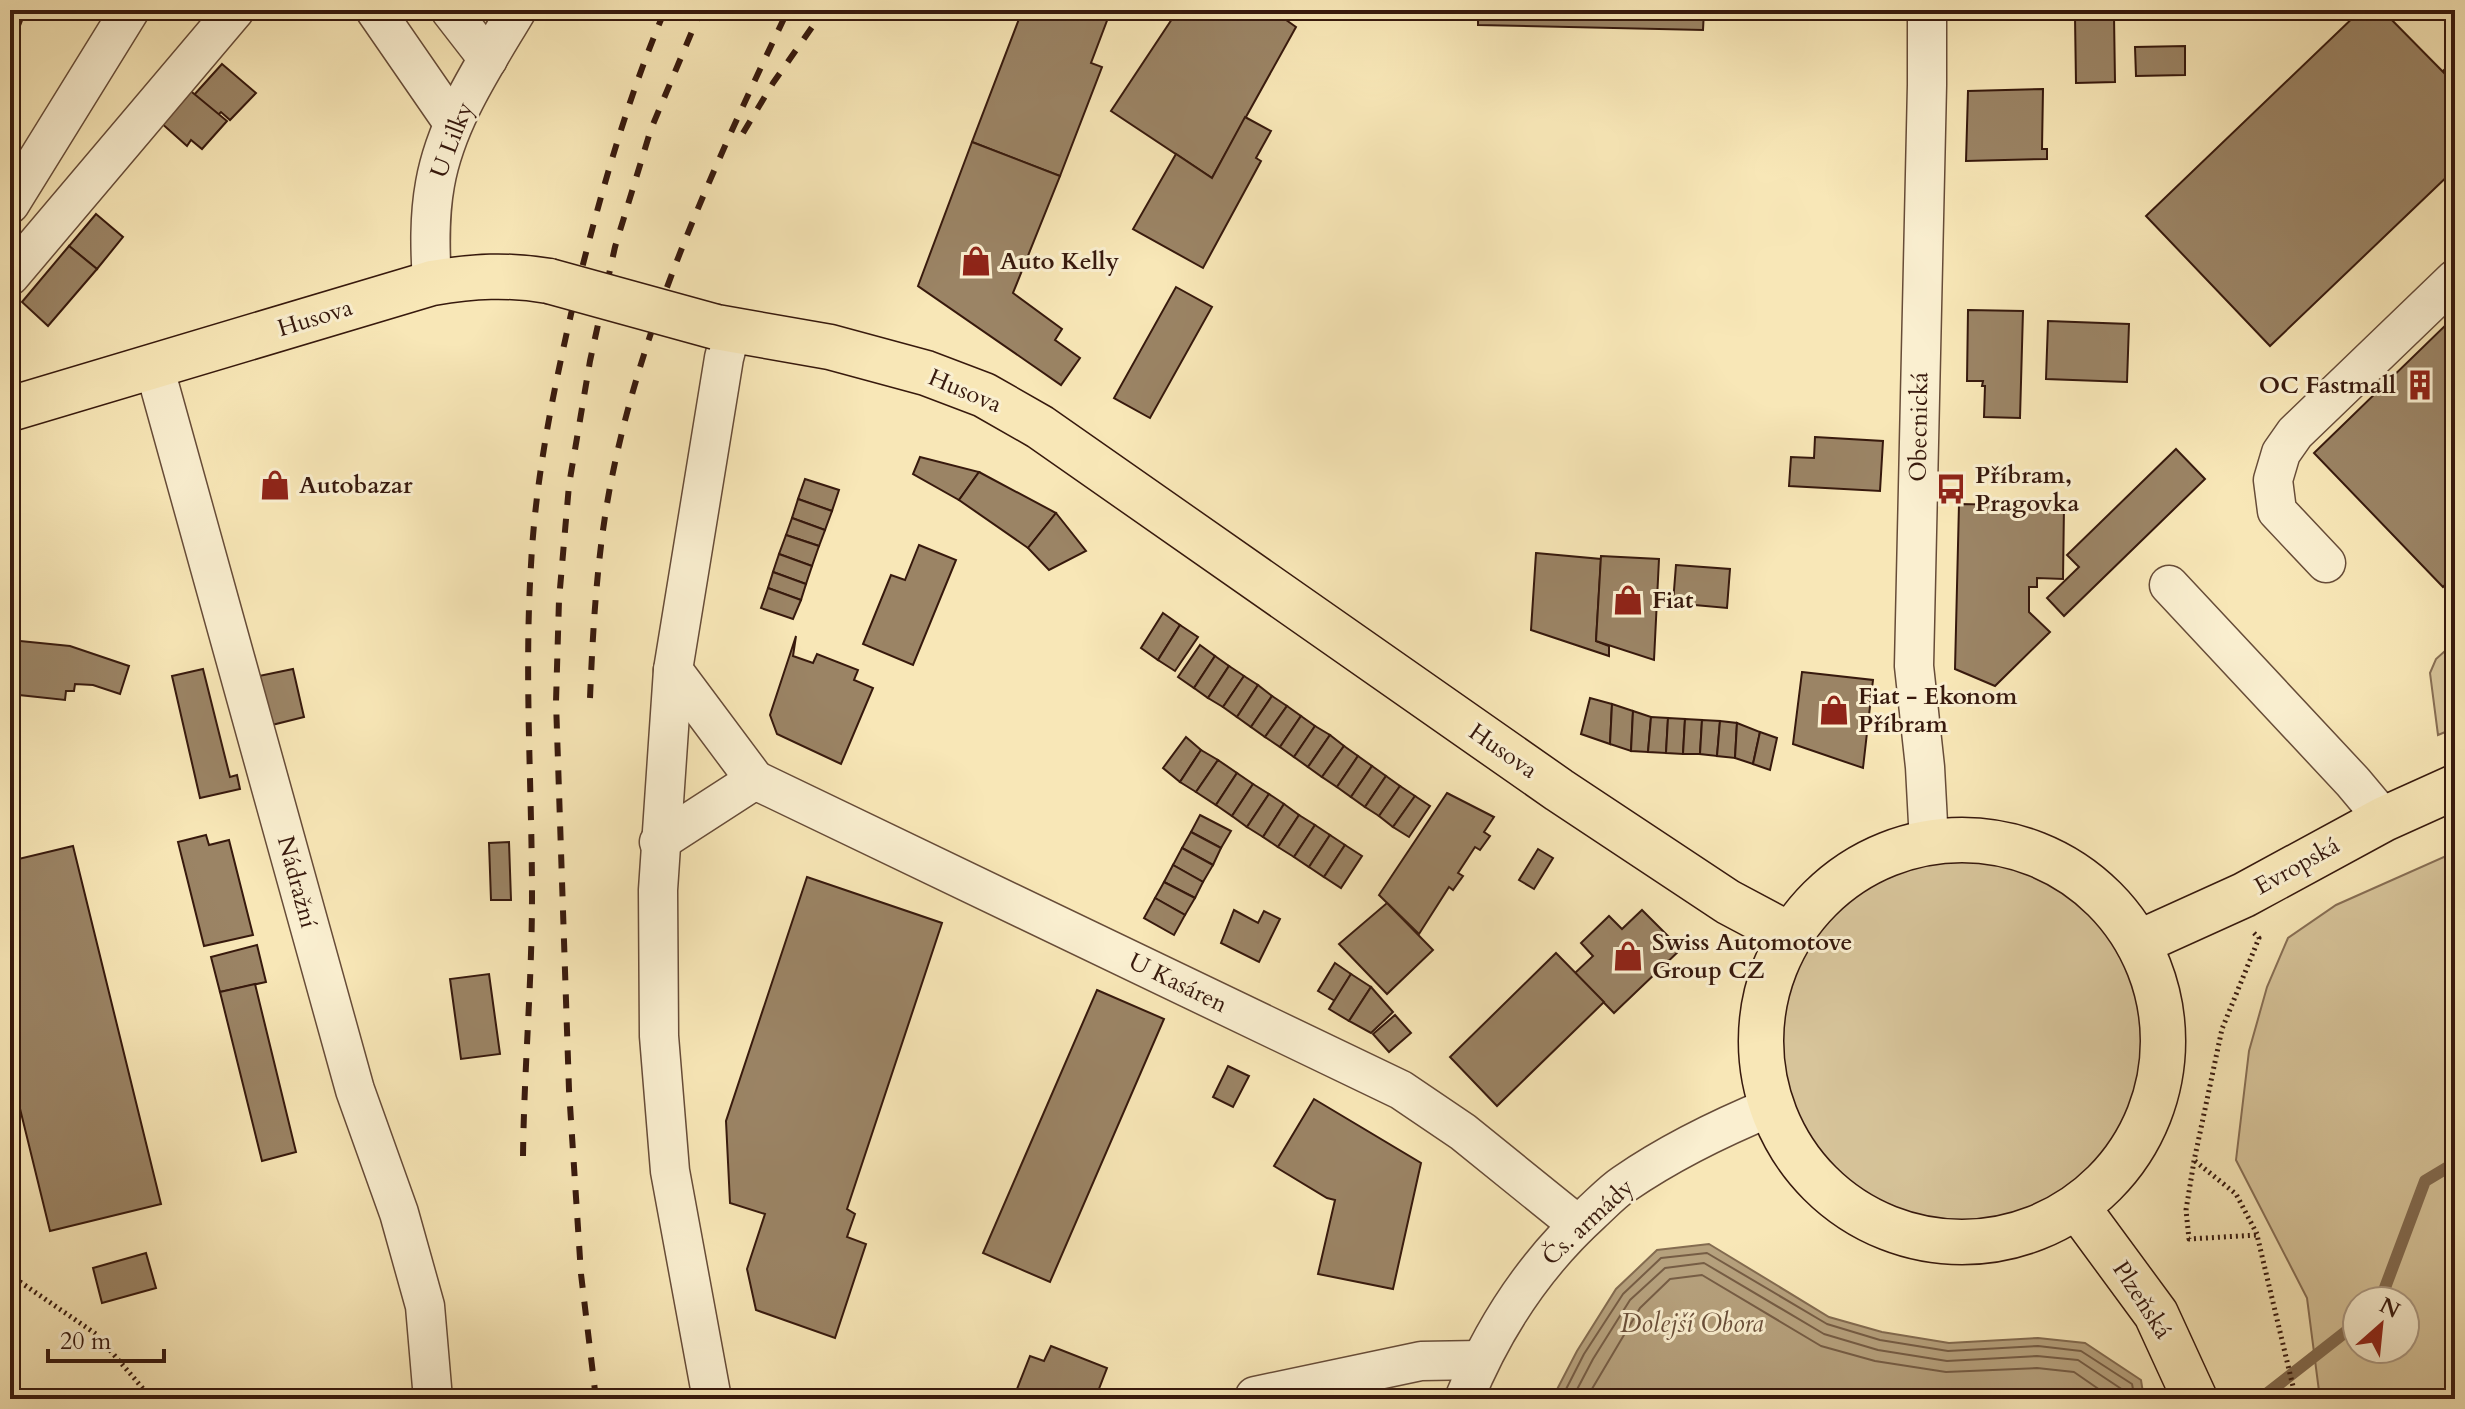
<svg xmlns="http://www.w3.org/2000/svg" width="2465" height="1409" font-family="Cardo,serif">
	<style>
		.green { fill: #d7c49a; stroke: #876e54; stroke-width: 2; fill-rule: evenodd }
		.water { fill: #b6a17d; stroke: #836b50; stroke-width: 2 }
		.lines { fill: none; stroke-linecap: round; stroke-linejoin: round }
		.shore { stroke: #765d45; stroke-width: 2 }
		.stream { stroke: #836b50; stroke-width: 12 }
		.building { fill: #9b8465; stroke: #37190d; stroke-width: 2 }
		.minor-casing { stroke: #674c38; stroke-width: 41 }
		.major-casing { stroke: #37190d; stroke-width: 47 }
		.path { stroke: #37190d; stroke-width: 5; stroke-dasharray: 2 4; stroke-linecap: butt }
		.minor { stroke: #faefd0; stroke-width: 38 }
		.major { stroke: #f8e7b7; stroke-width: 44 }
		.rail { stroke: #37190d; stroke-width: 6; stroke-dasharray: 14 14; stroke-linecap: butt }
		.major-bridge-casing { stroke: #37190d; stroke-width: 47; stroke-linecap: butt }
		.major-bridge { stroke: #f8e7b7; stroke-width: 44 }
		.labels { text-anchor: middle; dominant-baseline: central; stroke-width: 6; stroke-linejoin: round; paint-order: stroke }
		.street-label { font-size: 24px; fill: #37190d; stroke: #faefd0 }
		.poi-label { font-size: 24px; font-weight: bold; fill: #37190d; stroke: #faefd0; text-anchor: start }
		.water-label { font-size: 26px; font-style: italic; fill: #6a4f3a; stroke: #faefd0 }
	</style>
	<rect width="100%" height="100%" fill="#f8e7b7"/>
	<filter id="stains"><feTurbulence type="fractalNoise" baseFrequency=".0025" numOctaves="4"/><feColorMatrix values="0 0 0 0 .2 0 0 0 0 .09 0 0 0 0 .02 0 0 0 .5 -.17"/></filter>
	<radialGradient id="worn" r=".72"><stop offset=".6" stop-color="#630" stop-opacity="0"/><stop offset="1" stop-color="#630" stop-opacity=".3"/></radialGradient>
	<!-- green -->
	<g class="green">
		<polygon points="2455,642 2455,728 2438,735 2430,673 2436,659"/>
		<path d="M2455,852V1391L2448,1399H2320L2307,1298L2236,1160L2249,1051L2267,987L2288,938L2336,905ZM2357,1301H2405V1349H2357Z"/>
		<circle cx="1962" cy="1042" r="183"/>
	</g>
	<!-- water -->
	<polygon class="water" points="1709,1244 1829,1317 1882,1332 1949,1343 2038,1338 2085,1343 2141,1380 2144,1399 1552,1399 1577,1351 1616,1289 1657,1250"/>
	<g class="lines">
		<!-- shore -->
		<g class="shore">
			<polyline points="1561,1399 1584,1354 1623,1294 1661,1258 1707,1253 1827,1324 1880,1340 1948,1351 2038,1346 2081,1351 2132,1384 2135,1399"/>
			<polyline points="1572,1399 1593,1359 1630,1300 1665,1268 1704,1263 1824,1334 1878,1350 1947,1361 2037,1356 2078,1360 2123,1390 2125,1399"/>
			<polyline points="1586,1399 1640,1308 1670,1279 1702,1275 1821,1346 1875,1361 1946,1372 2037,1368 2074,1372 2113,1399"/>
		</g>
		<!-- stream -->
		<g class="stream">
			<polyline points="2380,1301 2425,1181 2455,1163"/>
			<polyline points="2260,1399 2357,1323"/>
		</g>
	</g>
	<!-- building -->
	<g class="building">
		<polygon points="10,10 26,10 10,52"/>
		<polygon points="1027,10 1111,10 1091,63 1102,67 1060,176 972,142 1019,19"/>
		<polygon points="1178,10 1272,10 1296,27 1212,178 1111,111"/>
		<polygon points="1478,10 1704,10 1703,30 1478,25"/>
		<polygon points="2361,10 2382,10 2455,84 2455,169 2270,346 2146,216"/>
		<polygon points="2114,16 2115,82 2076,83 2075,17"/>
		<polygon points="2185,46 2185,75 2136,76 2135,47"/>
		<polygon points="2455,59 2455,84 2443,71"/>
		<polygon points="222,64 256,93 230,120 221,112 218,115 194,95"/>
		<polygon points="187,88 227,121 202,149 191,140 187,146 160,122"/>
		<polygon points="2043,89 2042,149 2047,149 2047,159 1966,161 1968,91"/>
		<polygon points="1245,117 1271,131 1256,158 1261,161 1203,268 1133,229 1176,154 1212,178"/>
		<polygon points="972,142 1060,176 1013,293 1062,329 1055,340 1080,358 1061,385 918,286"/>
		<polygon points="96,214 123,237 97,269 69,246"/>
		<polygon points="69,246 97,269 48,326 22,302"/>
		<polygon points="1176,287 1212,307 1150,418 1114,398"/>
		<polygon points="1968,310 2023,311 2020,418 1984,417 1985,386 1982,386 1983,381 1967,381"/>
		<polygon points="2455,316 2455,575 2443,587 2314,453"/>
		<polygon points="2048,321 2129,324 2127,382 2046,379"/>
		<polygon points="1815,437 1883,441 1880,491 1789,486 1791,457 1814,458"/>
		<polygon points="2176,449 2205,479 2064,616 2047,598 2079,567 2067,555"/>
		<polygon points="920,457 979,472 959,500 913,474"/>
		<polygon points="979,472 1056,513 1028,548 959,500"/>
		<polygon points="805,479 839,490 832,511 798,499"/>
		<polygon points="798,499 832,511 825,530 792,518"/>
		<polygon points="1959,504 2064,506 2063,579 2037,578 2037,587 2029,587 2029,612 2050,632 1995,686 1955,669"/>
		<polygon points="1056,513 1086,551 1049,570 1028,548"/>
		<polygon points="792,518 825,530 819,546 786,535"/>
		<polygon points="786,535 819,546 812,566 779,554"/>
		<polygon points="919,545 956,560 913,665 863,644 891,575 905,580"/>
		<polygon points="1536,553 1601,559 1596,641 1609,646 1609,656 1531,630"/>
		<polygon points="779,554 812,566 806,584 773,572"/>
		<polygon points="1601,556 1659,559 1654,660 1596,641"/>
		<polygon points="1676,565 1730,569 1727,608 1673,603"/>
		<polygon points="773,572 806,584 801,600 768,588"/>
		<polygon points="768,588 801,600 793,619 761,608"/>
		<polygon points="1163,613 1180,625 1158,660 1141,648"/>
		<polygon points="1180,625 1198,637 1175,671 1158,660"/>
		<polygon points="796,636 793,656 813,663 817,654 858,670 854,680 873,688 841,764 777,734 770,715"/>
		<polygon points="10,640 70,646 129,666 120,694 93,685 75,684 74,691 66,691 65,700 10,694"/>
		<polygon points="1200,645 1215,656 1194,688 1178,677"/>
		<polygon points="1215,656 1229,666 1208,698 1194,688"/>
		<polygon points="1229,666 1244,676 1223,707 1208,698"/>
		<polygon points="203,669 230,777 237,775 240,789 200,798 172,676"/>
		<polygon points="293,669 304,717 272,725 259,676"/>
		<polygon points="1802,672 1873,680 1863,768 1793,744"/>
		<polygon points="1244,676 1258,685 1237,717 1223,707"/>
		<polygon points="1258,685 1272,696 1251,727 1237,717"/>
		<polygon points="1272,696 1287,706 1265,737 1251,727"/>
		<polygon points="1590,698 1612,704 1610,744 1581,734"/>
		<polygon points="1612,704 1633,711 1631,751 1610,744"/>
		<polygon points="1287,706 1301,716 1280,747 1265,737"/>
		<polygon points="1633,711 1651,717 1648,752 1631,751"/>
		<polygon points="1301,716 1315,726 1294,757 1280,747"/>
		<polygon points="1651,717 1668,718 1666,753 1648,752"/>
		<polygon points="1668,718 1685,719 1683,754 1666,753"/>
		<polygon points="1685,719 1702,720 1700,754 1683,754"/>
		<polygon points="1702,720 1720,721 1717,756 1700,754"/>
		<polygon points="1720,721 1737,723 1735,758 1717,756"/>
		<polygon points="1737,723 1760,732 1753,764 1735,758"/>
		<polygon points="1315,726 1330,735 1308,767 1294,757"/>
		<polygon points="1760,732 1777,738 1770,770 1753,764"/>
		<polygon points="1330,735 1344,746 1322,777 1308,767"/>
		<polygon points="1186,737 1201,750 1180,782 1163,768"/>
		<polygon points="1344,746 1358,756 1337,787 1322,777"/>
		<polygon points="1201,750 1218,760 1196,792 1180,782"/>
		<polygon points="1358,756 1372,766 1351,797 1337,787"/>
		<polygon points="1218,760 1237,773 1216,805 1196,792"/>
		<polygon points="1372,766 1386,776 1365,807 1351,797"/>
		<polygon points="1237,773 1253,784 1232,816 1216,805"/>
		<polygon points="1386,776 1400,786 1379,816 1365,807"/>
		<polygon points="1253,784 1269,794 1247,827 1232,816"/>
		<polygon points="1400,786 1415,796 1393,827 1379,816"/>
		<polygon points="1447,793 1494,817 1484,832 1490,836 1480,850 1475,847 1458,873 1463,876 1453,890 1449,887 1419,934 1379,895"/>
		<polygon points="1269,794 1284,804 1263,837 1247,827"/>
		<polygon points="1415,796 1430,806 1409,837 1393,827"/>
		<polygon points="1284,804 1299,815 1278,847 1263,837"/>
		<polygon points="1200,815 1231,831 1221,848 1191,832"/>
		<polygon points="1299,815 1315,825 1294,857 1278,847"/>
		<polygon points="1315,825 1330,835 1309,867 1294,857"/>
		<polygon points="1191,832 1221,848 1213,865 1182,848"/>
		<polygon points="206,835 209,845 229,840 253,935 204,946 178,842"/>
		<polygon points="1330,835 1345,845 1324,877 1309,867"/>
		<polygon points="509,842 511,900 491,900 489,843"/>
		<polygon points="1345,845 1362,856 1341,888 1324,877"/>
		<polygon points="73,846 161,1204 50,1231 10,1068 10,861"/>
		<polygon points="1182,848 1213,865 1203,882 1173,865"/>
		<polygon points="1538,849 1553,858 1534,889 1519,880"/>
		<polygon points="1173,865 1203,882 1195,898 1164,882"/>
		<polygon points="807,877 942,923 847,1209 855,1214 847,1237 866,1244 835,1338 756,1310 747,1269 765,1214 730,1203 726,1121"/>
		<polygon points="1164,882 1195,898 1185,915 1155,898"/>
		<polygon points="1155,898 1185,915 1174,935 1144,918"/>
		<polygon points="1387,903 1433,950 1387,994 1339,944"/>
		<polygon points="1234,910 1258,923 1264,911 1280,919 1259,962 1221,943"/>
		<polygon points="1642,910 1681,949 1614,1013 1575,973 1593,956 1581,943 1609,916 1622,929"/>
		<polygon points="257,945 266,982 220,992 211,957"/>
		<polygon points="1556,953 1604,1002 1497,1106 1450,1057"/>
		<polygon points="1335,963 1351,974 1335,1001 1318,991"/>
		<polygon points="489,974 500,1054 461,1059 450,979"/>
		<polygon points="1351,974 1371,987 1349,1021 1329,1009"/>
		<polygon points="255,984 296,1152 262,1161 220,992"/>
		<polygon points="1371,987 1393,1012 1371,1033 1349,1021"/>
		<polygon points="1097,990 1164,1019 1050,1282 983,1253"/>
		<polygon points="1395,1015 1411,1033 1389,1052 1373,1034"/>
		<polygon points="1228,1066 1249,1076 1233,1107 1213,1097"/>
		<polygon points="1314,1099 1421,1163 1393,1289 1318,1274 1335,1200 1327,1198 1274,1166"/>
		<polygon points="146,1253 156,1288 102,1303 93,1268"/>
		<polygon points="1051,1346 1107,1368 1095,1399 1013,1399 1030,1356 1044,1361"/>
	</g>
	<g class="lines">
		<!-- minor casing -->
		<g class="minor-casing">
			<g id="minor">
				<polyline points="375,10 453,123"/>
				<polyline points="450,10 488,59"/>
				<polyline points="1927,10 1927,85 1914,666 1925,767 1929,842"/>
				<polyline points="10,204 130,10"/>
				<polyline points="10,276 235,10"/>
				<path d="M432,283C430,250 429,217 435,184C446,121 485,64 517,10"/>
				<polyline points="154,366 355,1090 399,1213 425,1306 433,1399"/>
				<polyline points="2326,563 2277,511 2273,480 2281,453 2295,433 2455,279"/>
				<polyline points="2169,585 2353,782 2384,819"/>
				<polyline points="673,670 755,780"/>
				<polyline points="659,842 755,780 1401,1090 1463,1132 1578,1225"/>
				<polyline points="712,1399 670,1171 659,1036 658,890 673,670 724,358 731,331"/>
				<polyline points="1255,1399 1255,1396 1421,1361 1480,1360"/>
				<path d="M1464,1399C1493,1328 1534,1265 1591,1213C1602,1203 1612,1192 1624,1184C1669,1153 1720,1128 1771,1107"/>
			</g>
		</g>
		<!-- major casing -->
		<g class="major-casing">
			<g id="major">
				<polyline points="716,327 830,347 926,373 984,395 1040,427 1559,790 1728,902 1790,935"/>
				<path d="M10,409L432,283C474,276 507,274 549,281"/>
				<circle cx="1962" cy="1041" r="201"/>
				<polyline points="2138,943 2244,895 2384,819 2455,787"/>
				<polyline points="2078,1208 2156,1314 2195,1399"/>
			</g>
		</g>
		<!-- path -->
		<g class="path">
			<polyline points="2254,933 2259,938 2222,1029 2194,1161 2186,1210 2189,1239 2257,1235 2296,1399"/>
			<polyline points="2195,1161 2236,1194 2257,1234"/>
			<polyline points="10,1275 96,1334 152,1399"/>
		</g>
		<!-- minor -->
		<use href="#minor" class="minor"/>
		<!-- major -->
		<use href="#major" class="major"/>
		<!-- rail -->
		<g class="rail">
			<polyline points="743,133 773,83 824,10"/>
			<path d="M590,698C593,627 597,556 610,487C642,320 716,162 788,10"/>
			<path d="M523,1156C524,1070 532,983 532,897C532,786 524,676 531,565C536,469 557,373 579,280C602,189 628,97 665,10"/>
			<polyline points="596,1399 581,1274 569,1090 556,702 559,600 569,485 590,361 615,247 651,129 701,10"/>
		</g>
		<!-- major-bridge casing -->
		<g class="major-bridge-casing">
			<polyline id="major-bridge" points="549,281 716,327"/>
		</g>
		<!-- major-bridge -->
		<use href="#major-bridge" class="major-bridge"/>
	</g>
	<!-- icons -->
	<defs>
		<g id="shop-bare" transform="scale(2.4)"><path d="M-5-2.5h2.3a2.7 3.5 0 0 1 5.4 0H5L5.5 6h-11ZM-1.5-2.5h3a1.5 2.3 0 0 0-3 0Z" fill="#8f2418" stroke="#faefd0" stroke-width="2.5" paint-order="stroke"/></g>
		<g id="building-bare" transform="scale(2.4)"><path d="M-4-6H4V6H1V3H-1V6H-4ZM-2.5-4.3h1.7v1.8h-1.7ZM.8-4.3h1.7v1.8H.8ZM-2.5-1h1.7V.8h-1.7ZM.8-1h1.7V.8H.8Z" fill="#8f2418" stroke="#faefd0" stroke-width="2.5" paint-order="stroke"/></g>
		<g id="bus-bare" transform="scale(2.4)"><path d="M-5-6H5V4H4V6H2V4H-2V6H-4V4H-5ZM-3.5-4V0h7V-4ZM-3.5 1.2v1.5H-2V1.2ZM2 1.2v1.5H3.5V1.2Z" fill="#8f2418" stroke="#faefd0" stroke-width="2.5" paint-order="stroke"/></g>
	</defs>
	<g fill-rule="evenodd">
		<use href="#shop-bare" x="976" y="261"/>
		<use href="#building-bare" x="2420" y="385"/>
		<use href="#shop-bare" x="275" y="485"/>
		<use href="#bus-bare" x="1951" y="489"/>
		<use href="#shop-bare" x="1628" y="600"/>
		<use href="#shop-bare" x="1834" y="710"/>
		<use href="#shop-bare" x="1628" y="956"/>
	</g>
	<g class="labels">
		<!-- street labels -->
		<g class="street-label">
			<text transform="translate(452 140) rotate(-69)">U Lilky</text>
			<text transform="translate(315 318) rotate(-17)">Husova</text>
			<text transform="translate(965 391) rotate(23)">Husova</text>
			<text transform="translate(1919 427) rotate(-89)">Obecnická</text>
			<text transform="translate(1503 751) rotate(35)">Husova</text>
			<text transform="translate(2297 866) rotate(-29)">Evropská</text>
			<text transform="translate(297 882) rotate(75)">Nádražní</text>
			<text transform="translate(1178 983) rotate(26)">U Kasáren</text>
			<text transform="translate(1588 1222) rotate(-43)">Čs. armády</text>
			<text transform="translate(2142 1300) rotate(57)">Plzeňská</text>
		</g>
		<!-- poi labels -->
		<g class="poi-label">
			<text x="1000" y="261">Auto Kelly</text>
			<text x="2396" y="385" text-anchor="end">OC Fastmall</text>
			<text x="1975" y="475">Příbram,<tspan x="1975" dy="28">Pragovka</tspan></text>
			<text x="299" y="485">Autobazar</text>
			<text x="1652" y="600">Fiat</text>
			<text x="1858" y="696">Fiat - Ekonom<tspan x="1858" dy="28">Příbram</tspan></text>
			<text x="1652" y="942">Swiss Automotove<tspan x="1652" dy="28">Group CZ</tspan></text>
		</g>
		<!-- water labels -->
		<g class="water-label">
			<text x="1692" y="1323">Dolejší Obora</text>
		</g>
	</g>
	<!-- margin -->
	<rect width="2465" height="1409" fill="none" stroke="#f8e7b7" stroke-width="40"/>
	<rect x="12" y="12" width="2441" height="1385" fill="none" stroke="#37190d" stroke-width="4"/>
	<rect x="20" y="20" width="2425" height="1369" fill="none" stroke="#37190d" stroke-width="2"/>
	<!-- north arrow -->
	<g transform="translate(2381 1325) rotate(27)"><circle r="38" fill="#faefd0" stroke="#ac9982" stroke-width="2"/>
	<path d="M0-6L14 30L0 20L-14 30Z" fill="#8f2418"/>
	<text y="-12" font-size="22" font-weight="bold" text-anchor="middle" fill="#37190d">N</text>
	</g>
	<!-- scale -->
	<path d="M48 1349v12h116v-12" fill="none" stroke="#37190d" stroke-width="4"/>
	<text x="60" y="1349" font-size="24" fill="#37190d" stroke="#faefd0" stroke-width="6" paint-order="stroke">20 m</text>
	<rect width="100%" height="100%" filter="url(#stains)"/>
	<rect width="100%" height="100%" fill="url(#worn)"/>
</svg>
